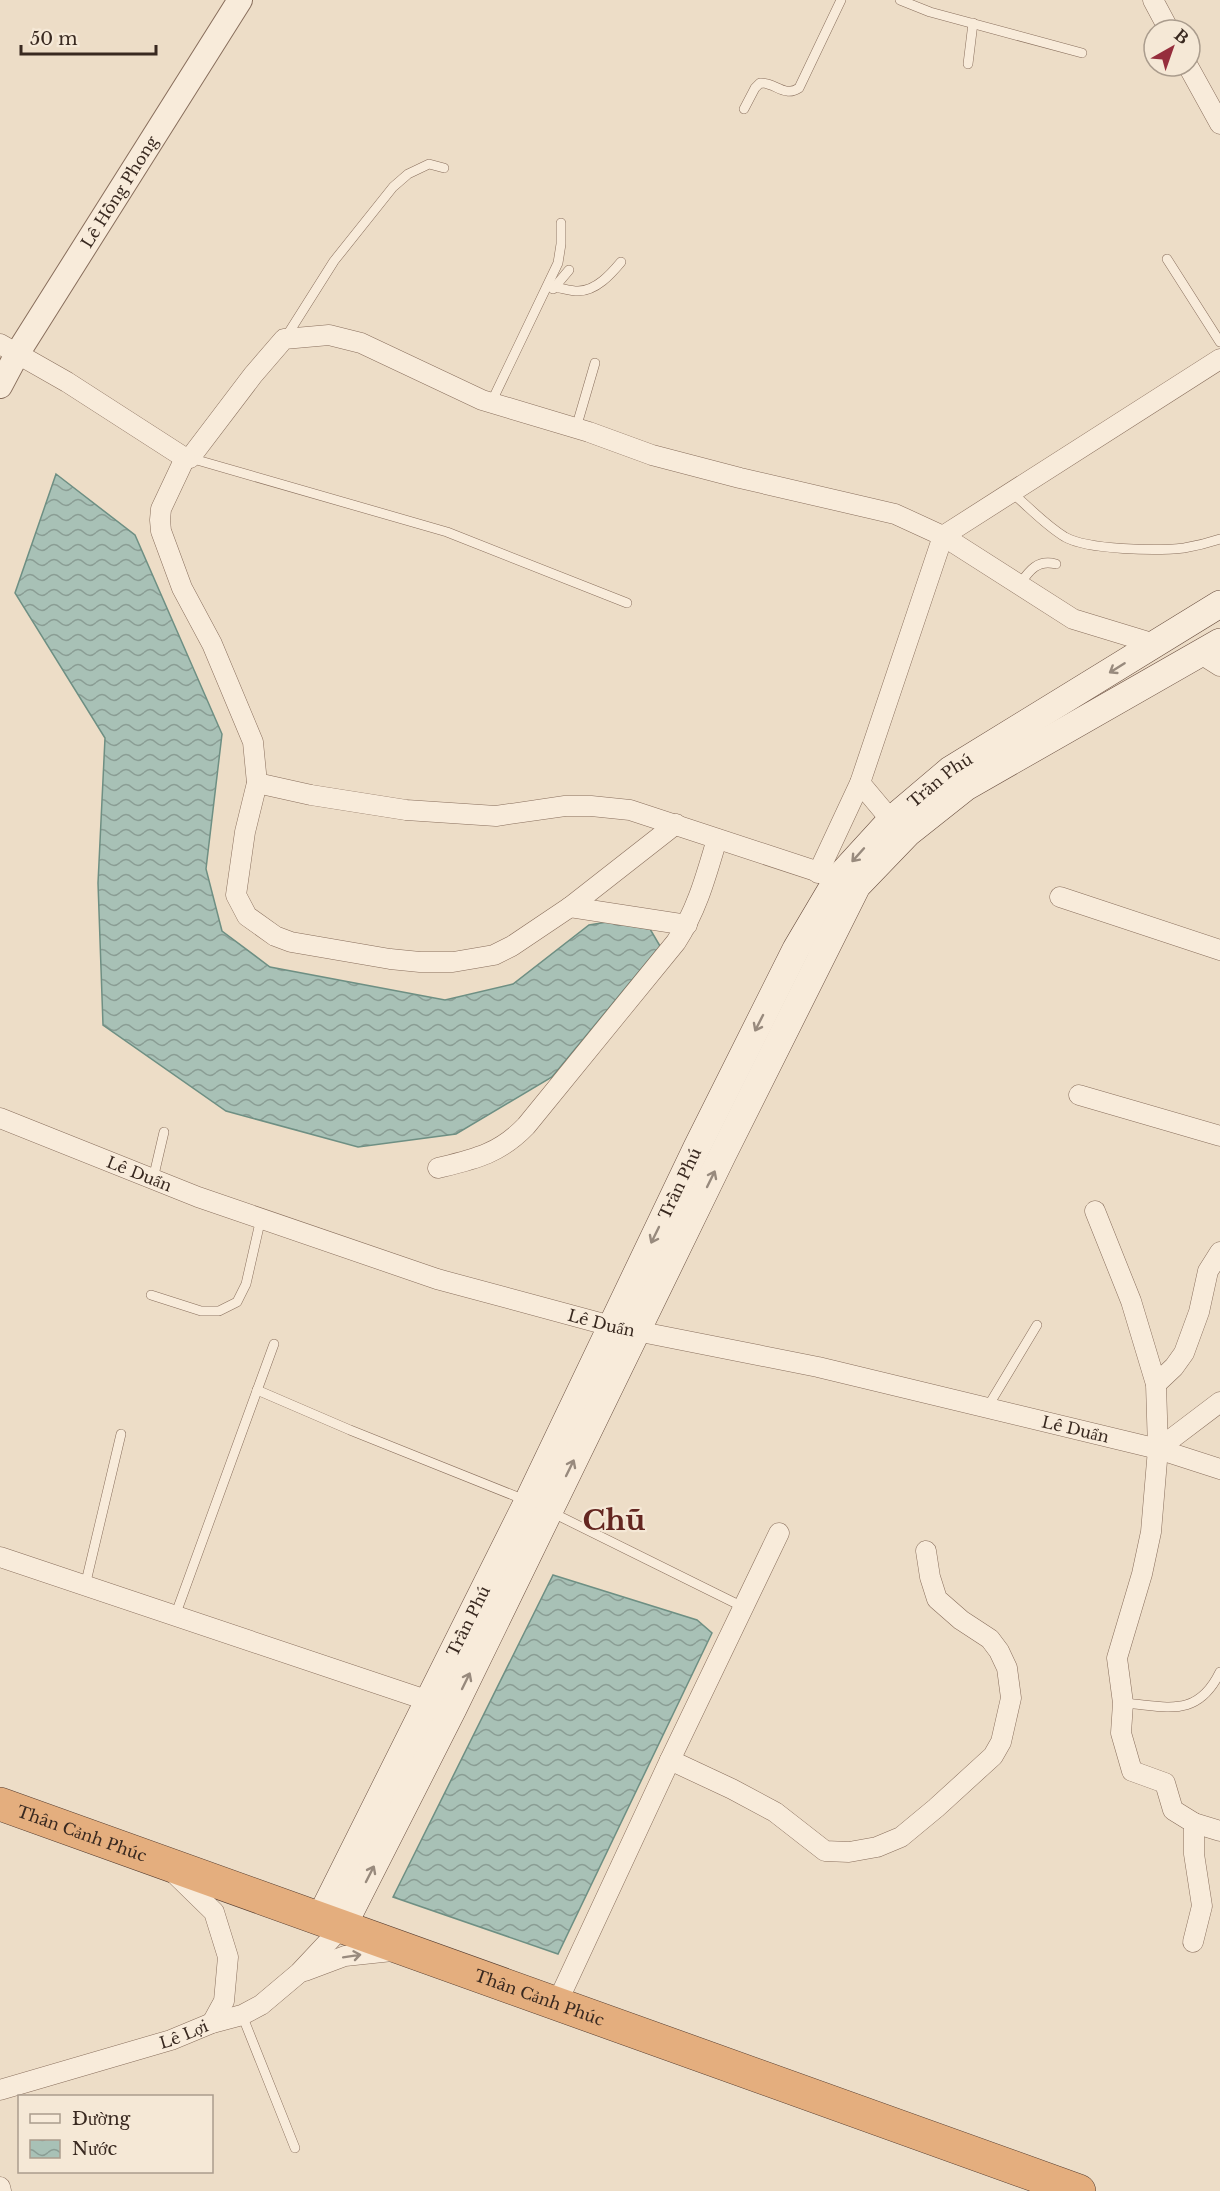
<svg xmlns="http://www.w3.org/2000/svg" width="1220" height="2191" font-family="'Libre Baskerville',serif">
	<style>
		.water { fill: url(#water-waves); stroke: #6e8f83; stroke-width: 1.5 }
		.lines { fill: none; stroke-linecap: round; stroke-linejoin: round }
		.service-casing { stroke: #886e5c; stroke-width: 10 }
		.minor-casing { stroke: #886e5c; stroke-width: 21 }
		.tertiary-casing { stroke: #886e5c; stroke-width: 26 }
		.secondary-casing { stroke: #6a4f40; stroke-width: 28 }
		.trunk-casing { stroke: #563d30; stroke-width: 34 }
		.service { stroke: #f8ebda; stroke-width: 9 }
		.minor { stroke: #f8ebda; stroke-width: 20 }
		.tertiary { stroke: #f8ebda; stroke-width: 24 }
		.secondary { stroke: #f8ebda; stroke-width: 27 }
		.trunk { stroke: #e4ae7e; stroke-width: 33 }
		.oneway { stroke: #988a7d }
		.labels { text-anchor: middle; dominant-baseline: central; stroke-width: 4.5; stroke-linejoin: round; paint-order: stroke }
		.street-label { font-size: 16px; fill: #392920; stroke: #f5e8d6 }
		.town-label { font-size: 28px; font-weight: bold; fill: #642620; stroke: #f5e8d6 }
	</style>
	<defs>
		<pattern id="water-waves" width="16" height="10" patternUnits="userSpaceOnUse" patternTransform="scale(1.5)"><rect width="16" height="10" fill="#a8c1b6"/><path d="M0 5q4-4 8 0t8 0" fill="none" stroke="#8a9d94"/></pattern>
	</defs>
	<rect width="100%" height="100%" fill="#edddc7"/>
	<!-- water -->
	<g class="water">
		<polygon points="56,474 135,535 222,734 206,869 222,931 270,967 445,1000 513,984 589,925 607,922 650,929 660,946 552,1077 456,1134 358,1147 226,1111 103,1025 98,883 105,738 15,593"/>
		<polygon points="553,1575 697,1620 712,1633 558,1954 393,1897"/>
	</g>
	<g class="lines">
		<!-- service casing -->
		<g class="service-casing">
			<g id="service">
				<polyline points="900,0 930,12 1082,53"/>
				<polyline points="968,64 973,23"/>
				<path d="M744,109L755,88L760,83C775,82 784,98 799,88L841,0"/>
				<polyline points="1167,259 1220,342"/>
				<path d="M554,287C562,288 570,291 578,291C596,291 611,274 621,262"/>
				<polyline points="553,289 569,270"/>
				<polyline points="286,337 334,261 393,187 408,174 429,164 444,168"/>
				<polyline points="491,403 558,263 561,244 561,223"/>
				<polyline points="576,428 595,363"/>
				<polyline points="190,458 447,532 627,603"/>
				<path d="M1011,492C1029,507 1045,525 1065,537C1088,550 1157,551 1184,548C1196,546 1208,543 1220,539"/>
				<path d="M1019,585C1029,571 1037,559 1056,564"/>
				<polyline points="153,1179 164,1132"/>
				<polyline points="151,1295 201,1311 219,1311 237,1302 246,1284 261,1218"/>
				<polyline points="257,1390 350,1430 525,1500"/>
				<polyline points="987,1408 1037,1325"/>
				<polyline points="551,1512 737,1604"/>
				<polyline points="85,1586 121,1434"/>
				<polyline points="175,1616 274,1344"/>
				<path d="M1123,1703C1167,1706 1197,1719 1220,1672"/>
				<polyline points="242,2015 295,2148"/>
			</g>
		</g>
		<!-- minor casing -->
		<g class="minor-casing">
			<g id="minor">
				<polyline points="1153,0 1169,30"/>
				<polyline points="1188,66 1220,124"/>
				<polyline points="0,344 67,382 185,458 190,458 253,375 284,339 329,335 361,343 482,400 589,432 652,455 740,478 895,514 943,536 1073,619 1155,644"/>
				<polyline points="185,458 161,509 160,520 161,531 182,588 212,644 253,742 257,783 245,832 236,895 247,916 275,936 291,942 390,959 420,962 453,962 494,955 512,946 570,907 676,824"/>
				<polyline points="1201,654 1220,666"/>
				<polyline points="257,783 311,795 406,810 496,816 565,806 591,806 630,810 831,876"/>
				<polyline points="860,783 891,820 900,827"/>
				<polyline points="818,873 860,783 943,536 1220,359"/>
				<polyline points="1060,897 1220,950"/>
				<polyline points="570,907 687,925"/>
				<polyline points="1079,1095 1220,1136"/>
				<path id="s1" d="M0,1118L198,1197L437,1279L611,1326L818,1367L1158,1449L1220,1469"/>
				<path d="M438,1168C475,1159 499,1154 526,1126L676,942C697,910 706,876 717,839"/>
				<polyline points="1095,1211 1131,1301 1156,1384 1158,1449"/>
				<polyline points="1156,1384 1174,1367 1184,1353 1199,1312 1208,1271 1220,1252"/>
				<polyline points="1220,1402 1158,1449 1151,1532 1142,1574 1117,1658 1123,1703 1121,1733 1132,1771 1165,1783 1173,1810 1194,1823 1220,1831"/>
				<polyline points="0,1557 441,1705"/>
				<polyline points="670,1760 732,1789 775,1812 825,1851 849,1852 877,1847 901,1837 936,1808 993,1756 1001,1742 1011,1698 1007,1668 999,1651 990,1639 961,1620 937,1599 930,1577 926,1551"/>
				<polyline points="173,1872 214,1912 228,1957 224,2001 212,2023"/>
				<polyline points="1193,1942 1202,1906 1194,1854 1194,1823"/>
				<polyline points="305,1971 345,1956 392,1951"/>
				<polyline points="557,2003 670,1760 779,1533"/>
				<path id="s2" d="M0,2090L171,2040L212,2023L242,2015L261,2005L299,1973L343,1926"/>
				<polyline points="0,2187 1,2191"/>
			</g>
		</g>
		<!-- tertiary casing -->
		<g class="tertiary-casing">
			<g id="tertiary">
				<path id="s3" d="M0,386L17,354L240,0"/>
			</g>
		</g>
		<!-- secondary casing -->
		<g class="secondary-casing">
			<g id="secondary">
				<path id="s4" d="M320,1918L528,1501L697,1147L796,949L838,878L891,820L950,770L1220,604"/>
				<polyline points="343,1926 453,1709 722,1156 857,886 908,833 966,787 1220,642"/>
			</g>
		</g>
		<!-- trunk casing -->
		<g class="trunk-casing">
			<g id="trunk">
				<path id="s5" d="M0,1804L1079,2191"/>
			</g>
		</g>
		<!-- service -->
		<use href="#service" class="service"/>
		<!-- minor -->
		<use href="#minor" class="minor"/>
		<!-- tertiary -->
		<use href="#tertiary" class="tertiary"/>
		<!-- secondary -->
		<use href="#secondary" class="secondary"/>
		<!-- trunk -->
		<use href="#trunk" class="trunk"/>
	</g>
	<!-- one-way arrows -->
	<defs><path id="oneway-shaft" d="M-6 0H5M1.5-3L5.5 0L1.5 3" fill="none" stroke-width="1.6" stroke-linecap="round" stroke-linejoin="round" transform="scale(1.5)"/></defs>
	<g class="oneway">
		<use href="#oneway-shaft" transform="translate(1117 668) rotate(148)"/>
		<use href="#oneway-shaft" transform="translate(858 855) rotate(132)"/>
		<use href="#oneway-shaft" transform="translate(759 1023) rotate(117)"/>
		<use href="#oneway-shaft" transform="translate(711 1179) rotate(-64)"/>
		<use href="#oneway-shaft" transform="translate(655 1235) rotate(116)"/>
		<use href="#oneway-shaft" transform="translate(570 1468) rotate(-64)"/>
		<use href="#oneway-shaft" transform="translate(466 1681) rotate(-64)"/>
		<use href="#oneway-shaft" transform="translate(370 1874) rotate(-63)"/>
		<use href="#oneway-shaft" transform="translate(352 1956) rotate(-9)"/>
	</g>
	<g class="labels">
		<!-- street labels -->
		<g class="street-label">
			<text stroke="none"><textPath href="#s3" startOffset="228">Lê Hồng Phong</textPath></text>
			<text stroke="none"><textPath href="#s4" startOffset="1304">Trần Phú</textPath></text>
			<text stroke="none"><textPath href="#s1" startOffset="150">Lê Duẩn</textPath></text>
			<text stroke="none"><textPath href="#s4" startOffset="818">Trần Phú</textPath></text>
			<text stroke="none"><textPath href="#s1" startOffset="636">Lê Duẩn</textPath></text>
			<text stroke="none"><textPath href="#s1" startOffset="1122">Lê Duẩn</textPath></text>
			<text stroke="none"><textPath href="#s4" startOffset="332">Trần Phú</textPath></text>
			<text stroke="none"><textPath href="#s5" startOffset="87">Thân Cảnh Phúc</textPath></text>
			<text stroke="none"><textPath href="#s5" startOffset="573">Thân Cảnh Phúc</textPath></text>
			<text stroke="none"><textPath href="#s2" startOffset="192">Lê Lợi</textPath></text>
		</g>
		<!-- town labels -->
		<g class="town-label">
			<text x="614" y="1520">Chũ</text>
		</g>
	</g>
	<!-- legend -->
	<rect x="18" y="2095" width="195" height="78" fill="#f5e8d6" stroke="#aa9c8d" stroke-width="1.5"/>
	<rect x="30" y="2114" width="30" height="9" fill="#f8ebda" stroke="#aa9c8d" stroke-width="1.5"/>
	<text x="72" y="2125" font-size="18" fill="#392920">Đường</text>
	<rect x="30" y="2140" width="30" height="18" fill="url(#water-waves)" stroke="#aa9c8d" stroke-width="1.5"/>
	<text x="72" y="2155" font-size="18" fill="#392920">Nước</text>
	<!-- north arrow -->
	<g transform="translate(1172 48) rotate(40)"><circle r="28" fill="#f5e8d6" stroke="#aa9c8d" stroke-width="1.5"/>
	<path d="M0-4.5L10 22L0 15L-10 22Z" fill="#962e3d"/>
	<text y="-9" font-size="16" font-weight="bold" text-anchor="middle" fill="#392920">B</text>
	</g>
	<!-- scale -->
	<path d="M21 45v9h135v-9" fill="none" stroke="#392920" stroke-width="3"/>
	<text x="30" y="45" font-size="18" fill="#392920" stroke="#f5e8d6" stroke-width="4.5" paint-order="stroke">50 m</text>
</svg>
